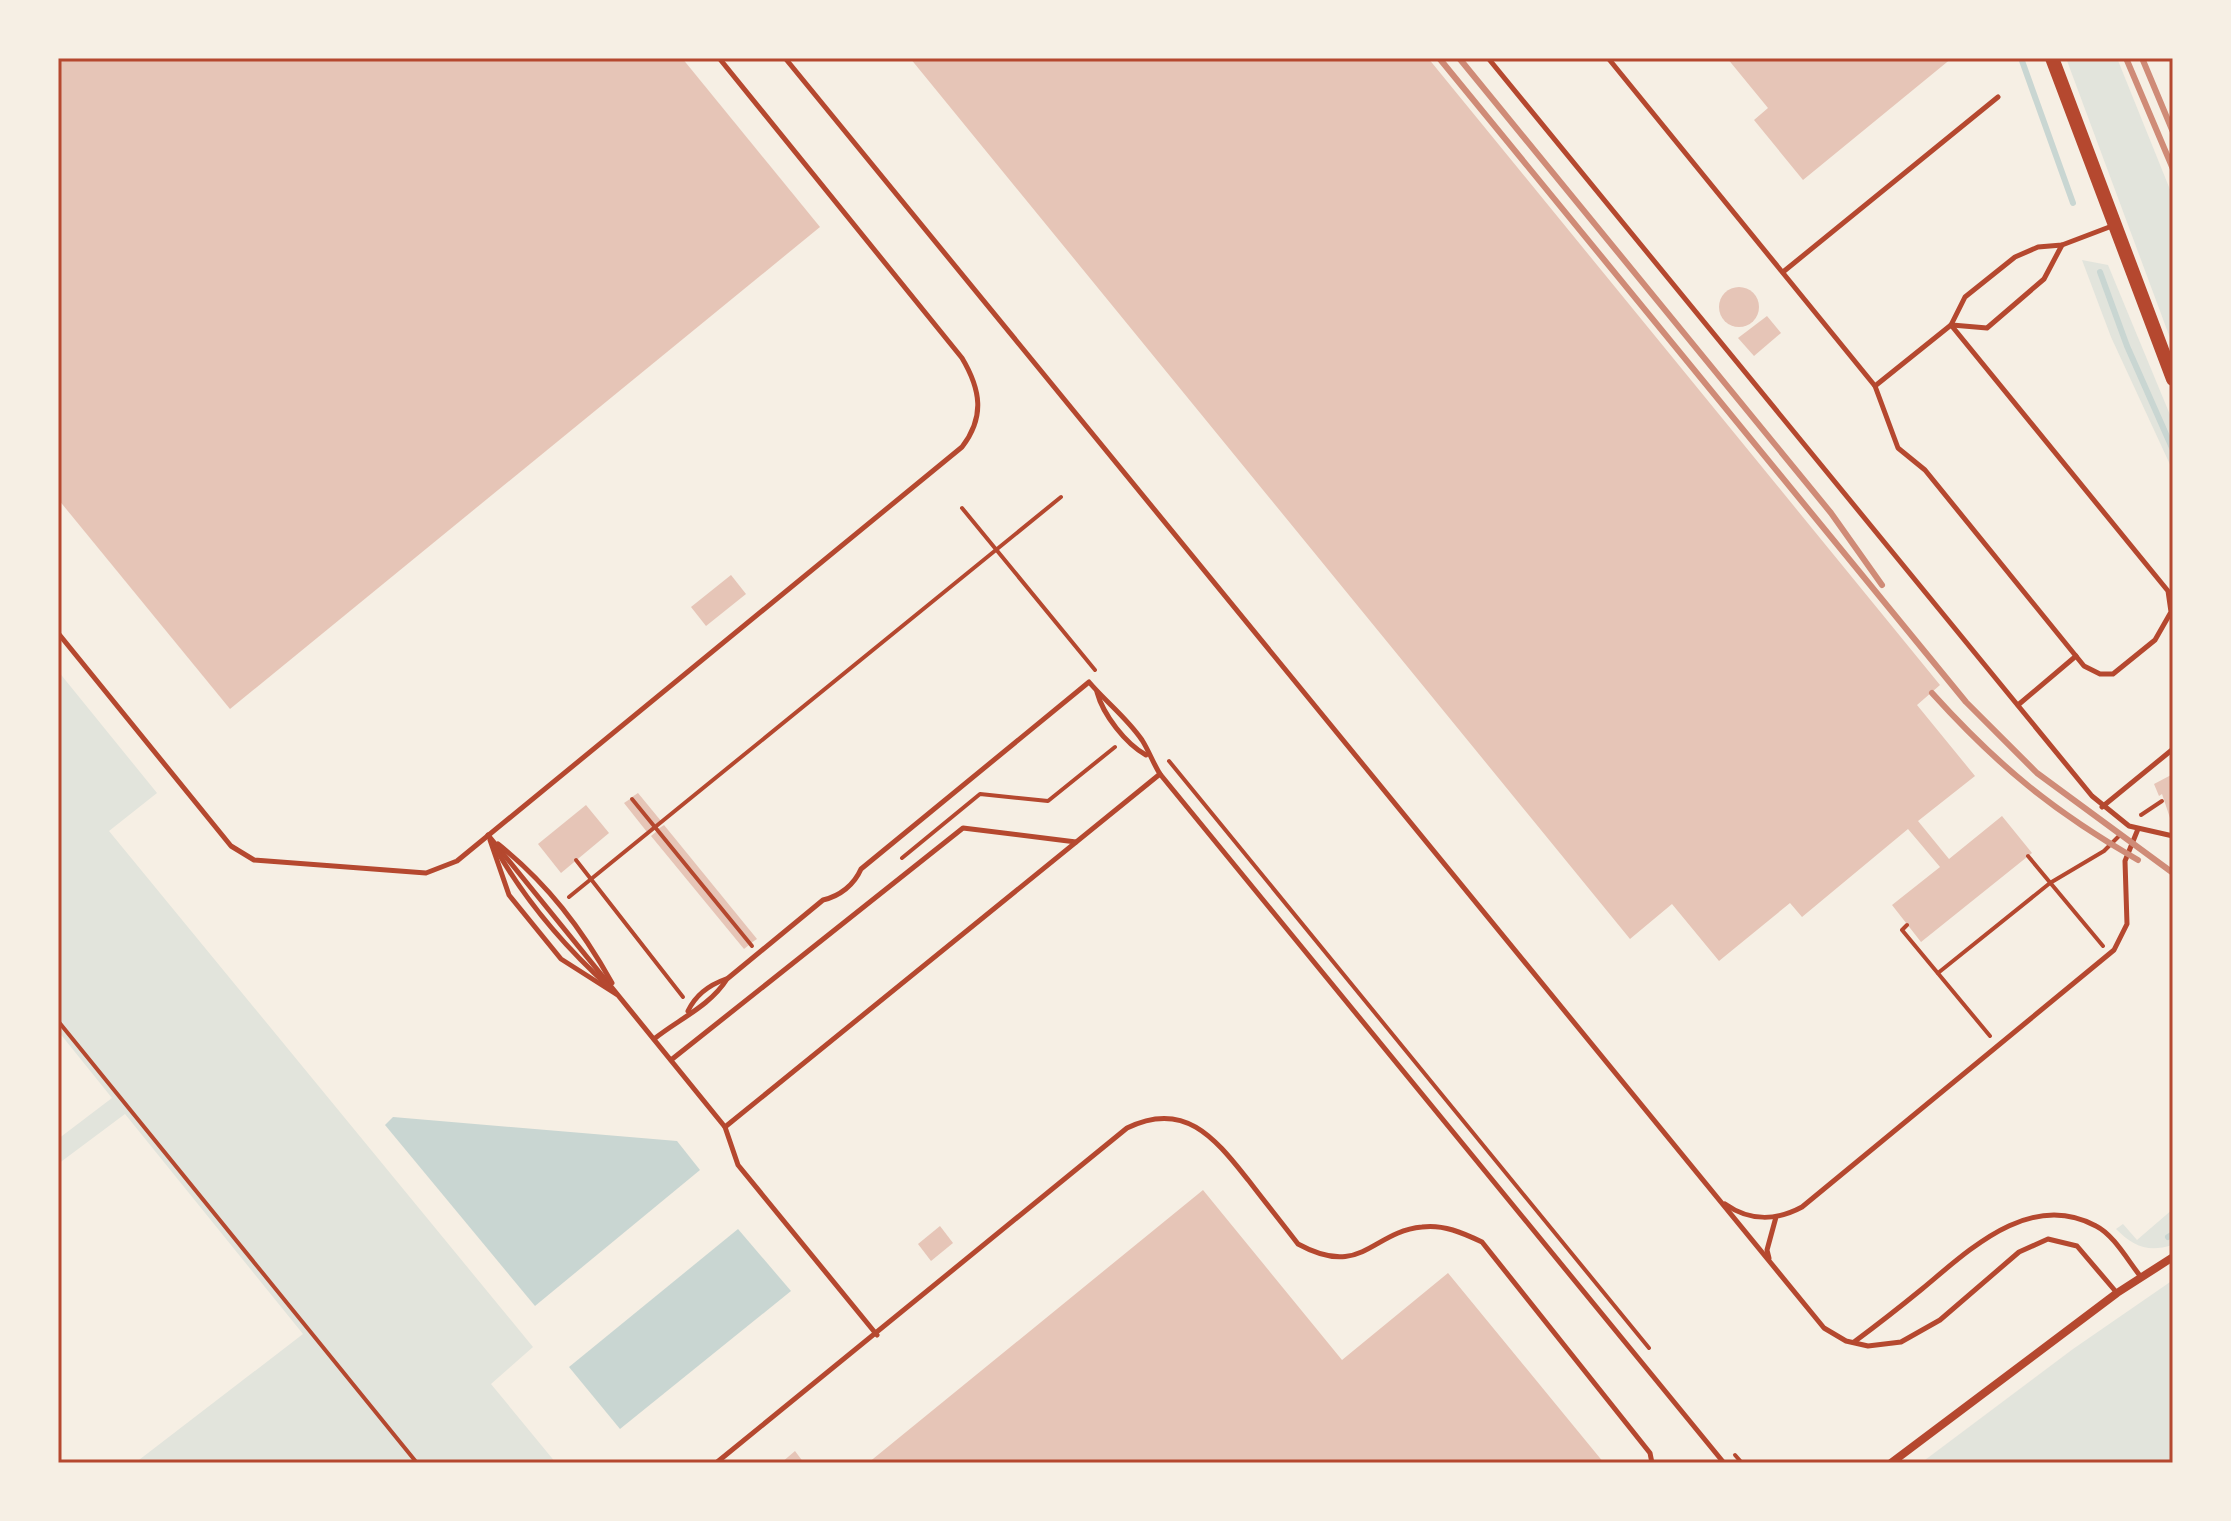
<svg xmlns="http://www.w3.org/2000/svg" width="2231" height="1521" font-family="'Alegreya Sans',sans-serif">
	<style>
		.green { fill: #e2e4dc }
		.water { fill: #c9d6d2 }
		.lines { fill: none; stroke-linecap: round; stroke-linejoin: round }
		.stream { stroke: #c9d6d2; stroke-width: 6 }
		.building { fill: #e6c5b7 }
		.path { stroke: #b5482f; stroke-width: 4 }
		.service { stroke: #b5482f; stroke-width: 5 }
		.minor { stroke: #b5482f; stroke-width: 8 }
		.tertiary { stroke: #b5482f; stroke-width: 14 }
		.rail { stroke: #cf8b77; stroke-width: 6 }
		.neatline { fill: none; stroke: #b5482f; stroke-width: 3 }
	</style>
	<rect width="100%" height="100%" fill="#f6efe4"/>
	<!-- green -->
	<g class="green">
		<polygon points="2066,58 2117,58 2173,197 2173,346"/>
		<polygon points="2082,260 2108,265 2173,422 2173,471 2111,337"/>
		<polygon points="58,671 157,793 109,831 533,1347 491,1384 556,1463 135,1463 303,1334 125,1114 58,1164 58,1139 112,1098 58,1031"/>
		<path d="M2173,1209L2172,1245C2148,1253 2133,1246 2116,1229L2123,1224L2137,1240Z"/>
		<polygon points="2173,1280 2173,1463 1921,1463 2073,1349"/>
	</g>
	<!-- water -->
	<g class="water">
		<polygon points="393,1117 677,1141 700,1170 535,1306 385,1125"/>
		<polygon points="738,1229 791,1291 620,1429 569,1367"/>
	</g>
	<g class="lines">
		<!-- stream -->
		<g class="stream">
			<polyline points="2021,58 2073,203"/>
			<polyline points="2100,272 2127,346 2173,450"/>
			<polyline points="2168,1237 2173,1234"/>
		</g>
	</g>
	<!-- building -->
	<g class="building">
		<polygon points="58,58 682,58 820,227 230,709 58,499"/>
		<polygon points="910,58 1428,58 1940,685 1917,705 1975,776 1918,821 1949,859 2002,816 2032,853 1921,942 1892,905 1940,867 1908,829 1802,917 1790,903 1719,961 1672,904 1630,939"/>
		<polygon points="1727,58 1952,58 1803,180 1754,120 1768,108"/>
		<circle cx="1739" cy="307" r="20"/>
		<polygon points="1767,316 1781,333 1754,356 1738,338"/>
		<polygon points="731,575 746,594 706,626 691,607"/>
		<polygon points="2173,774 2173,816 2170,818 2162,794 2159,796 2154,784"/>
		<polygon points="638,793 661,821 655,826 632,797"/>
		<polygon points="630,799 653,827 647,832 624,803"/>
		<polygon points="586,805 609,833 561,873 538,844"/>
		<polygon points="664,825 757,939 751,943 658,829"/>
		<polygon points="657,831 749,945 744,949 651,836"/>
		<polygon points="1203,1190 1342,1360 1448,1273 1604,1463 868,1463"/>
		<polygon points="940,1226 953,1243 931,1261 918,1244"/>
		<polygon points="795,1451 804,1463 781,1463"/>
	</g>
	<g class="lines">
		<!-- path -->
		<g class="path">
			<polyline points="962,508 1095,670"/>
			<polyline points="1169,761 1649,1348"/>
			<polyline points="632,799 752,946"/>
			<polyline points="2141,815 2162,801"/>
			<polyline points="2028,856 2103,946"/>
			<polyline points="902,858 980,794 1048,801 1115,747"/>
			<polyline points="576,860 683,997"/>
			<polyline points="569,897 1061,497"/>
			<polyline points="1907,925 1902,930 1990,1036"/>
			<polyline points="1938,973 2050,883 2104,851 2120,835"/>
			<polyline points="58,1021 417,1463"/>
			<polyline points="1735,1455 1742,1463"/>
		</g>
		<!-- service -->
		<g class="service">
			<polyline points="785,58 1824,1328 1846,1341 1868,1346 1901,1342 1940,1320 2019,1252 2048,1239 2077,1246 2117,1293"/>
			<polyline points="1488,58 2092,796 2129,826 2173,836"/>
			<polyline points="1608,58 1875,386 1951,325 1965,297 2015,257 2038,247 2062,245 2112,226"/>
			<polyline points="1783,272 1998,97"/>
			<polyline points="1952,325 1987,328 2044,279 2062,245"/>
			<polyline points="1875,386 1898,448 1925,470 2084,666 2100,674 2113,674 2155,640 2171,612 2168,591 1951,325"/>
			<path d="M58,633L231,846L254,860L426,873L457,861L962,447C985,417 981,390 962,358L719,58"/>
			<path d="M1097,692C1103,715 1126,744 1146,755"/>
			<polyline points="2018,705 2076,656"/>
			<polyline points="2102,807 2173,749"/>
			<polyline points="488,835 725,1127 1160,774 1724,1463"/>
			<polyline points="490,840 509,895 561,959 616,994"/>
			<path d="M498,844C547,883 582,929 612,983"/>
			<path d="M495,847C525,901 563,945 609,987"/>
			<path d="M688,1011C696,994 709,985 726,979"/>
			<path d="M654,1039C679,1019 710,1006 727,979L823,900C840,896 854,885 861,869L1089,682C1106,702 1127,718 1142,740C1149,751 1153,763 1160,774"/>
			<polyline points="671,1060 963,828 1076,842"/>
			<polyline points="725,1127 738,1165 877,1335"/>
			<path d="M1725,1204C1749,1221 1776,1221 1802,1207L2114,950L2127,924L2125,861L2138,829"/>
			<polyline points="1769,1258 1767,1250 1776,1217"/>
			<path d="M1854,1342C1877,1325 1900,1307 1922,1289C1969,1250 2030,1190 2096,1226C2114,1235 2128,1261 2141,1277"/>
			<path d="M716,1463L1127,1128C1186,1099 1216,1140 1249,1181C1265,1202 1282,1223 1298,1244C1362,1279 1371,1232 1422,1227C1443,1224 1463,1233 1482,1242L1650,1453L1652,1463"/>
		</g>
		<!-- minor -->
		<polyline class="minor" points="1891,1463 2117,1293 2173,1257"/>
		<!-- tertiary -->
		<polyline class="tertiary" points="2052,58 2173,379"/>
		<!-- rail -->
		<g class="rail">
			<polyline points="1439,58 1966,702 2037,773 2173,873"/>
			<polyline points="1459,58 1831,513 1882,585"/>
			<polyline points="2126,58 2173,169"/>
			<polyline points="2142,58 2173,132"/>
			<path d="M1932,693C1998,766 2053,811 2138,860"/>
		</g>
	</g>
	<!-- border -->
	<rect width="2231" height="1521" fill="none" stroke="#f6efe4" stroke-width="120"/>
	<rect x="60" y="60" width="2111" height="1401" class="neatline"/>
</svg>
